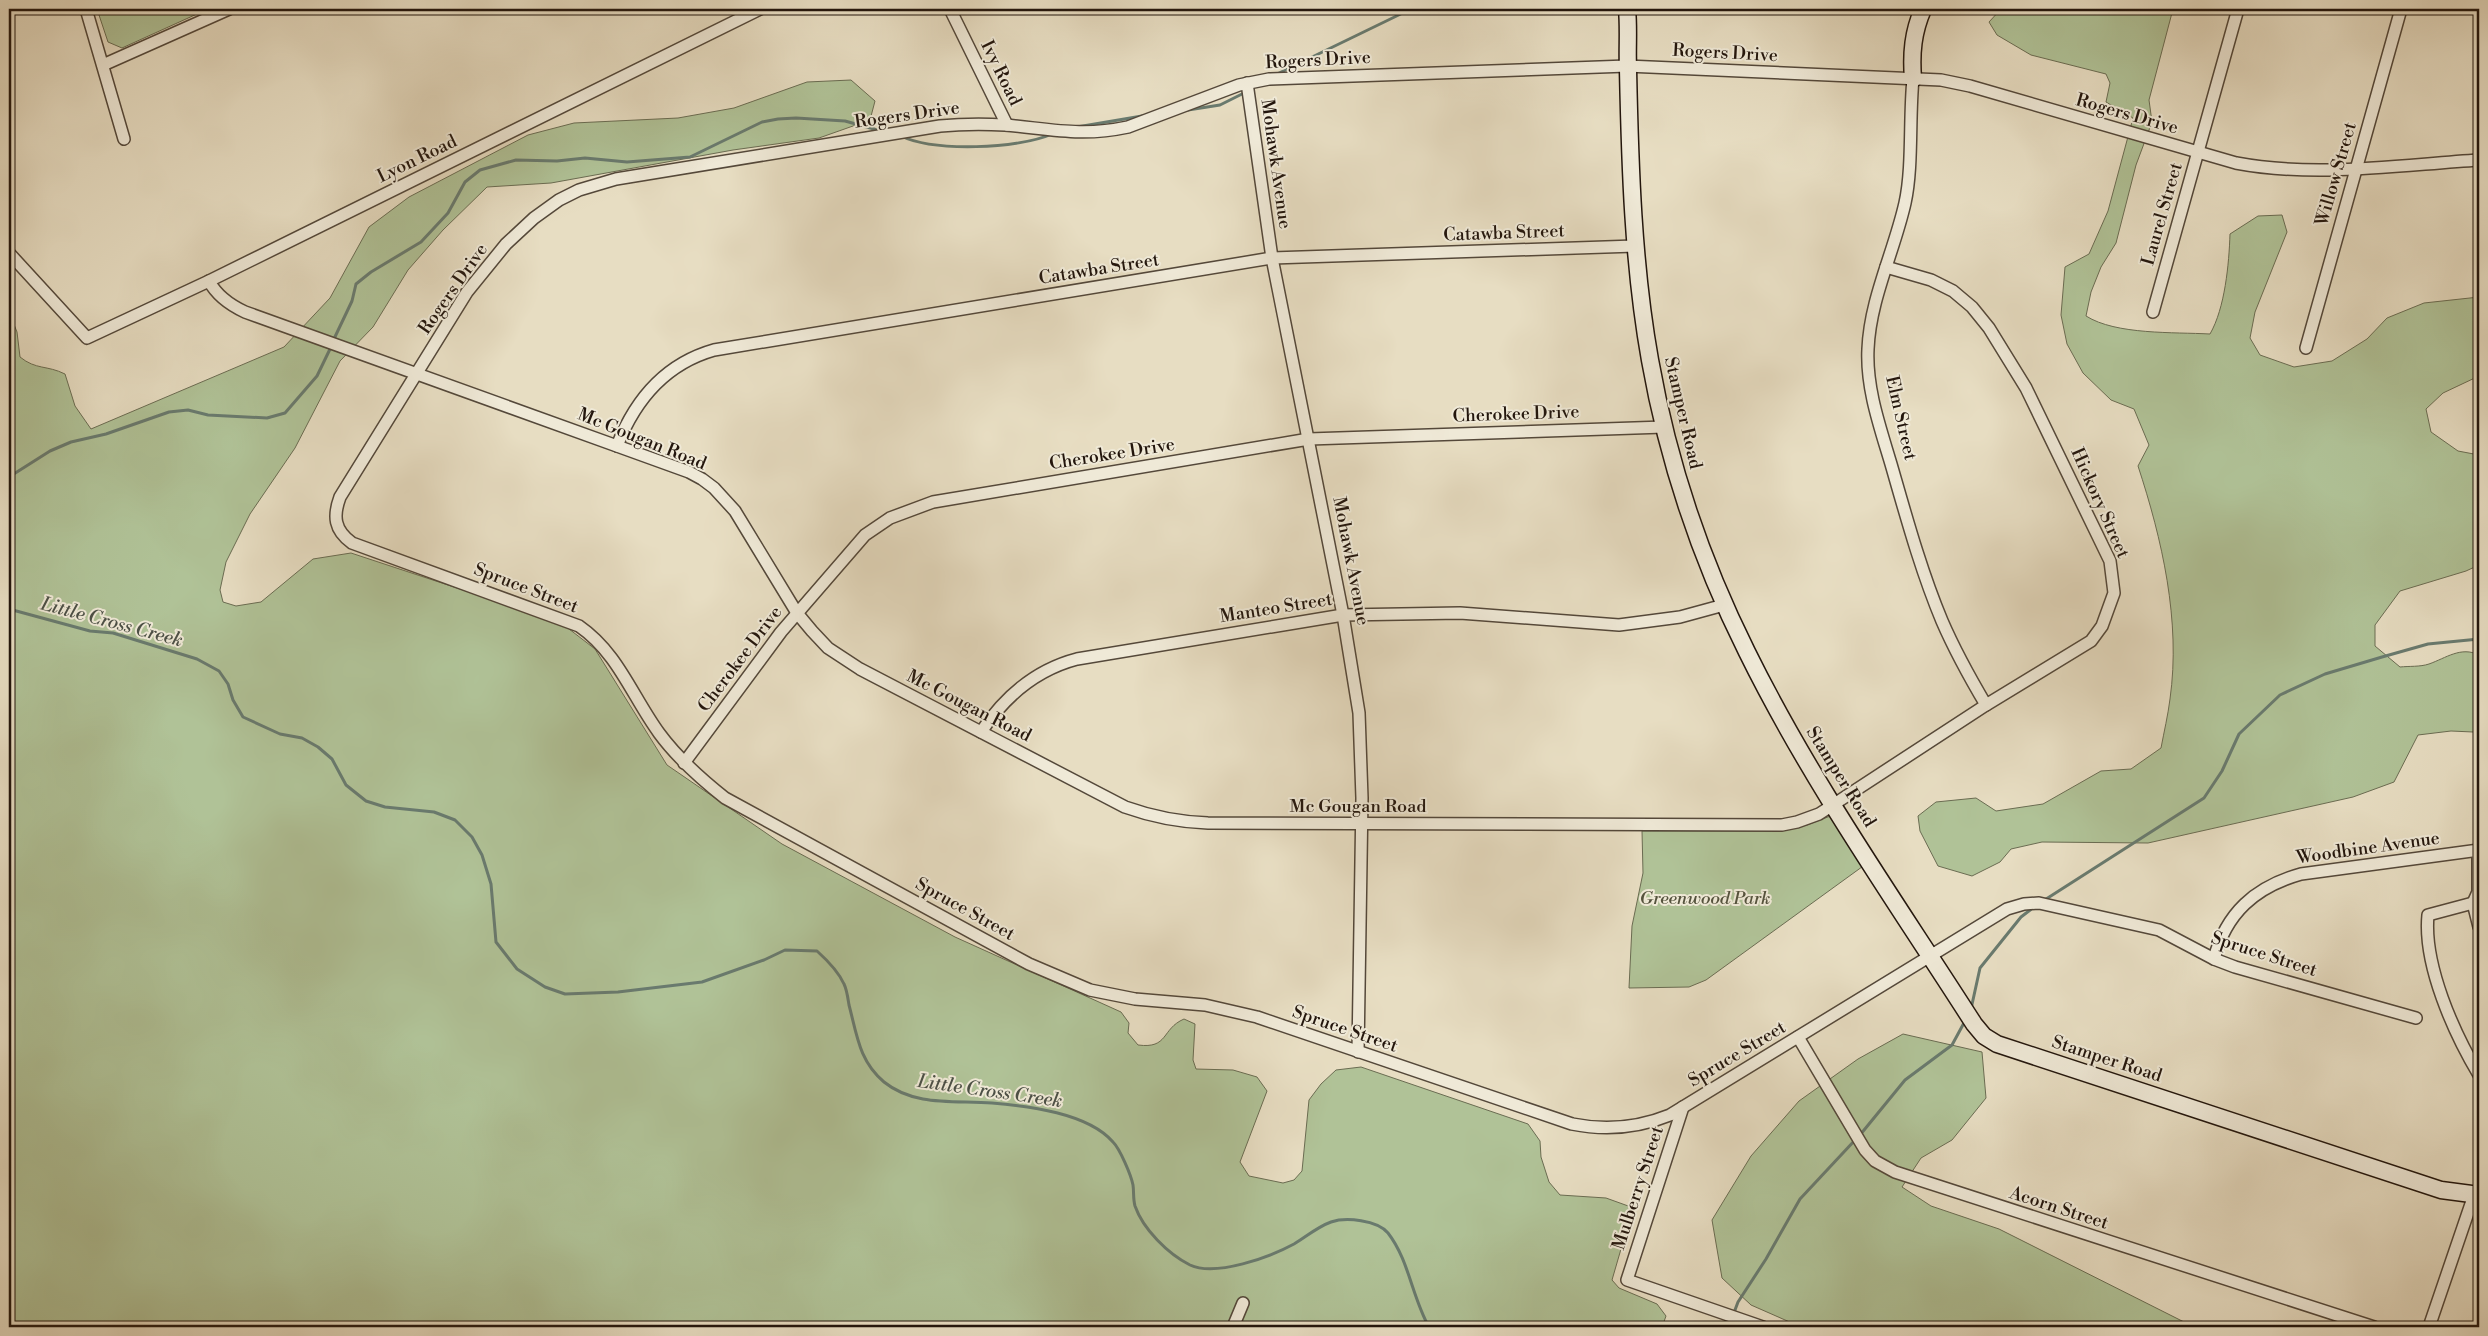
<svg xmlns="http://www.w3.org/2000/svg" width="2488" height="1336" font-family="'Libre Bodoni',serif">
	<style>
		.green { fill: #b0c297; stroke: #6a6c52 }
		.lines { fill: none; stroke-linecap: round; stroke-linejoin: round }
		.stream { stroke: #697a6e; stroke-width: 3 }
		.street-casing { stroke: #54483a; stroke-width: 14 }
		.secondary-casing { stroke: #23160d; stroke-width: 19 }
		.street { stroke: #efe9d7; stroke-width: 11 }
		.secondary { stroke: #efe9d7; stroke-width: 16 }
		.labels { text-anchor: middle; dominant-baseline: central; stroke-width: 4; stroke-linejoin: round; paint-order: stroke }
		.street-label { font-size: 18px; fill: #23160d; stroke: #efe9d7 }
		.park-label { font-size: 18px; font-style: italic; fill: #54523d; stroke: #efe9d7 }
		.water-label { font-size: 19px; font-style: italic; fill: #4c5046; stroke: #efe9d7 }
	</style>
	<rect width="100%" height="100%" fill="#e7ddc2"/>
	<filter id="stains"><feTurbulence type="fractalNoise" baseFrequency=".004" numOctaves="4"/><feColorMatrix values="0 0 0 0 .2 0 0 0 0 .09 0 0 0 0 .02 0 0 0 .5 -.17"/></filter>
	<radialGradient id="worn" r=".72"><stop offset=".6" stop-color="#630" stop-opacity="0"/><stop offset="1" stop-color="#630" stop-opacity=".3"/></radialGradient>
	<!-- green -->
	<g class="green">
		<polygon points="97,9 208,9 122,48 108,42"/>
		<path d="M2001,9H2173L2149,100L2152,122L2136,165L2116,243L2101,267L2091,292L2086,316C2116,335 2174,332 2210,334C2225,308 2229,264 2230,234L2258,216L2282,215L2287,232L2255,312L2250,338L2260,355L2294,367L2332,361L2367,339L2387,318L2424,303L2479,297V376L2443,393L2426,409L2431,432L2458,451L2479,455V565L2466,571L2400,591L2375,625V646L2400,667C2409,666 2420,667 2429,664C2446,658 2461,646 2479,655V728L2473,732L2451,731L2418,735L2394,782L2353,797L2148,843L2042,842L2011,849L2000,862L1972,876L1938,866L1920,831L1918,816L1936,802L1976,798L1996,811L2043,804L2101,771L2131,769L2161,748C2164,732 2168,715 2170,699C2181,621 2162,539 2138,466L2149,445L2134,409L2111,400L2083,373L2067,344L2061,315L2065,267L2089,254L2108,211L2133,118L2106,102L2110,83L2106,74L2031,55L1997,35L1989,22Z"/>
		<path d="M851,80L875,101L870,120L819,138L733,150L551,183L487,187L443,230L408,270L373,327L340,361L295,448L250,514L226,562L220,590L223,602L236,606L261,602L313,559L351,553L560,622L595,649L667,765L782,844L955,937L1121,1012L1129,1023L1128,1033L1138,1045C1169,1049 1161,1029 1184,1019L1195,1024L1193,1060L1196,1069L1233,1070L1257,1077L1267,1091L1240,1162L1249,1176L1283,1183L1294,1180L1302,1171L1309,1100L1321,1084L1336,1070L1361,1067L1528,1124L1540,1141L1541,1157L1549,1182L1560,1195L1606,1198L1631,1207L1630,1218L1612,1280L1619,1288L1657,1304L1666,1316L1662,1327H9V312L17,332L20,357C36,370 47,365 65,374L75,406L91,429L284,347L330,298L369,227L409,197L528,135L574,123L678,118L734,108L807,82Z"/>
		<polygon points="1833,815 1866,864 1706,980 1689,987 1629,988 1632,926 1643,873 1642,831 1782,831 1807,825"/>
		<polygon points="1903,1034 1982,1052 1986,1098 1952,1140 1921,1158 1902,1187 1931,1206 1999,1229 2194,1327 1801,1327 1751,1305 1722,1278 1712,1220 1751,1156 1799,1101 1858,1059"/>
	</g>
	<g class="lines">
		<!-- stream -->
		<g class="stream">
			<polyline points="1275,75 1411,9"/>
			<polyline points="1188,110 1220,105 1246,92"/>
			<polyline points="1077,127 1142,116"/>
			<path d="M901,136C934,152 1018,149 1052,134"/>
			<polyline points="333,341 352,301 356,284 371,272 421,242 448,213 465,182 480,170 516,160 557,161 585,158 627,162 690,157 762,122 778,119 796,118 845,121 881,131"/>
			<polyline points="9,477 50,451 71,442 106,434 169,412 188,410 208,415 267,418 285,413 317,376 331,347"/>
			<path d="M9,609L90,631L113,633L197,659L219,671L228,684L233,700L243,717L280,734L302,738L318,747L332,759L346,785L366,801L385,807L434,812L455,820L472,837L482,855L491,884L496,942L517,969L545,987L565,994L618,992L702,982L764,960L785,950L817,951C827,960 839,973 844,984C847,990 848,999 849,1005C857,1035 859,1061 884,1082C915,1107 956,1100 992,1103C1028,1106 1088,1113 1113,1142C1120,1149 1131,1175 1133,1185C1134,1192 1133,1199 1135,1206C1143,1229 1168,1254 1190,1265C1216,1277 1270,1257 1294,1244C1306,1237 1317,1227 1331,1222C1346,1217 1377,1220 1388,1233C1409,1260 1412,1297 1429,1327"/>
			<polyline points="2043,901 2204,798 2222,771 2239,734 2280,695 2325,674 2382,657 2428,644 2479,639"/>
			<polyline points="1971,1009 1980,968 2021,917 2034,907"/>
			<polyline points="1860,1135 1905,1080 1952,1045 1965,1021"/>
			<polyline points="1717,1327 1732,1318 1738,1302 1766,1259 1800,1199 1856,1139"/>
		</g>
		<!-- street casing -->
		<g class="street-casing">
			<g id="street">
				<polyline points="86,9 124,139"/>
				<polyline points="950,9 1007,125"/>
				<polyline points="103,65 229,9"/>
				<path d="M1913,79C1909,118 1913,167 1905,203C1894,252 1870,299 1868,349C1866,388 1880,427 1891,464C1906,516 1921,571 1942,621C1955,651 1970,678 1986,705"/>
				<polyline points="1247,83 1272,258 1343,615 1359,713 1362,798 1358,1052"/>
				<polyline points="9,253 87,338 209,281 760,9"/>
				<path d="M209,281C217,296 230,305 245,312L617,446L689,472L702,479L714,488L735,511L797,613L812,631L828,648L860,669L1125,807C1153,817 1178,822 1208,823L1782,825L1797,822L1819,814L1986,705L2091,641L2102,626L2114,593L2110,561L2026,388L1989,328L1972,307L1953,291L1931,280L1886,267"/>
				<polyline points="2153,312 2238,9"/>
				<polyline points="2306,348 2401,9"/>
				<path d="M617,446C635,400 665,364 714,350L1272,258L1635,246"/>
				<path d="M981,732C1005,696 1035,670 1077,659L1343,615L1460,613L1619,625L1680,617L1724,605"/>
				<polyline points="684,763 781,632 865,535 890,518 933,502 1309,439 1664,427"/>
				<polyline points="2478,850 2478,892 2473,903 2479,927"/>
				<path d="M2473,903L2428,915C2423,965 2454,1033 2479,1075"/>
				<path d="M2214,959C2226,913 2255,887 2301,874L2479,850"/>
				<path d="M2416,1018L2235,967L2214,959L2159,930L2039,903L2024,904L2007,909L1670,1115C1638,1128 1607,1131 1572,1124L1257,1017L1205,1005L1135,999L1090,990L1029,964L725,798C701,779 678,759 659,733C632,696 618,653 579,626L352,543C334,530 333,516 340,497L467,292L506,244L534,218L559,200L579,190L616,179L940,126C962,124 983,124 1005,125C1051,129 1081,137 1128,127L1239,85L1269,79L1627,66L1941,80L1970,86L2236,163C2316,178 2398,165 2479,160"/>
				<polyline points="1798,1037 1865,1150 1875,1161 1895,1172 2374,1327"/>
				<polyline points="1683,1107 1627,1280 1763,1327"/>
				<polyline points="1233,1327 1243,1303"/>
				<polyline points="2429,1327 2474,1195"/>
			</g>
		</g>
		<!-- secondary casing -->
		<g class="secondary-casing">
			<g id="secondary">
				<path d="M1627,9C1629,29 1627,49 1628,69C1630,166 1633,265 1650,360C1668,462 1701,560 1747,652C1811,782 1896,902 1974,1024L1984,1036L1997,1044L2441,1190L2479,1195"/>
				<path d="M1913,79C1911,53 1913,32 1923,9"/>
			</g>
		</g>
		<!-- street -->
		<use href="#street" class="street"/>
		<!-- secondary -->
		<use href="#secondary" class="secondary"/>
	</g>
	<g class="labels">
		<!-- street labels -->
		<g class="street-label">
			<text transform="translate(1725 53) rotate(3)">Rogers Drive</text>
			<text transform="translate(1318 60) rotate(-3)">Rogers Drive</text>
			<text transform="translate(1001 73) rotate(64)">Ivy Road</text>
			<text transform="translate(2127 114) rotate(16)">Rogers Drive</text>
			<text transform="translate(907 115) rotate(-8)">Rogers Drive</text>
			<text transform="translate(417 159) rotate(-26)">Lyon Road</text>
			<text transform="translate(1276 164) rotate(82)">Mohawk Avenue</text>
			<text transform="translate(2336 174) rotate(-74)">Willow Street</text>
			<text transform="translate(2162 214) rotate(-74)">Laurel Street</text>
			<text transform="translate(1504 233) rotate(-2)">Catawba Street</text>
			<text transform="translate(1099 269) rotate(-9)">Catawba Street</text>
			<text transform="translate(453 289) rotate(-55)">Rogers Drive</text>
			<text transform="translate(1683 413) rotate(77)">Stamper Road</text>
			<text transform="translate(1516 414) rotate(-2)">Cherokee Drive</text>
			<text transform="translate(1901 418) rotate(77)">Elm Street</text>
			<text transform="translate(642 439) rotate(22)">Mc Gougan Road</text>
			<text transform="translate(1112 454) rotate(-9)">Cherokee Drive</text>
			<text transform="translate(2100 503) rotate(66)">Hickory Street</text>
			<text transform="translate(1351 561) rotate(79)">Mohawk Avenue</text>
			<text transform="translate(526 588) rotate(21)">Spruce Street</text>
			<text transform="translate(1276 608) rotate(-9)">Manteo Street</text>
			<text transform="translate(740 659) rotate(-53)">Cherokee Drive</text>
			<text transform="translate(969 706) rotate(27)">Mc Gougan Road</text>
			<text transform="translate(1841 777) rotate(58)">Stamper Road</text>
			<text x="1358" y="806">Mc Gougan Road</text>
			<text transform="translate(2368 848) rotate(-8)">Woodbine Avenue</text>
			<text transform="translate(965 909) rotate(29)">Spruce Street</text>
			<text transform="translate(2264 954) rotate(18)">Spruce Street</text>
			<text transform="translate(1345 1029) rotate(19)">Spruce Street</text>
			<text transform="translate(1737 1054) rotate(-31)">Spruce Street</text>
			<text transform="translate(2107 1059) rotate(18)">Stamper Road</text>
			<text transform="translate(1638 1188) rotate(-72)">Mulberry Street</text>
			<text transform="translate(2059 1208) rotate(18)">Acorn Street</text>
		</g>
		<!-- park labels -->
		<g class="park-label">
			<text x="1705" y="898">Greenwood Park</text>
		</g>
		<!-- water labels -->
		<g class="water-label">
			<text transform="translate(112 622) rotate(15)">Little Cross Creek</text>
			<text transform="translate(990 1091) rotate(8)">Little Cross Creek</text>
		</g>
	</g>
	<!-- margin -->
	<rect width="2488" height="1336" fill="none" stroke="#e7ddc2" stroke-width="30"/>
	<rect x="10" y="10" width="2468" height="1316" fill="none" stroke="#23160d" stroke-width="2.5"/>
	<rect x="15" y="15" width="2458" height="1306" fill="none" stroke="#23160d"/>
	<rect width="100%" height="100%" filter="url(#stains)"/>
	<rect width="100%" height="100%" fill="url(#worn)"/>
</svg>
